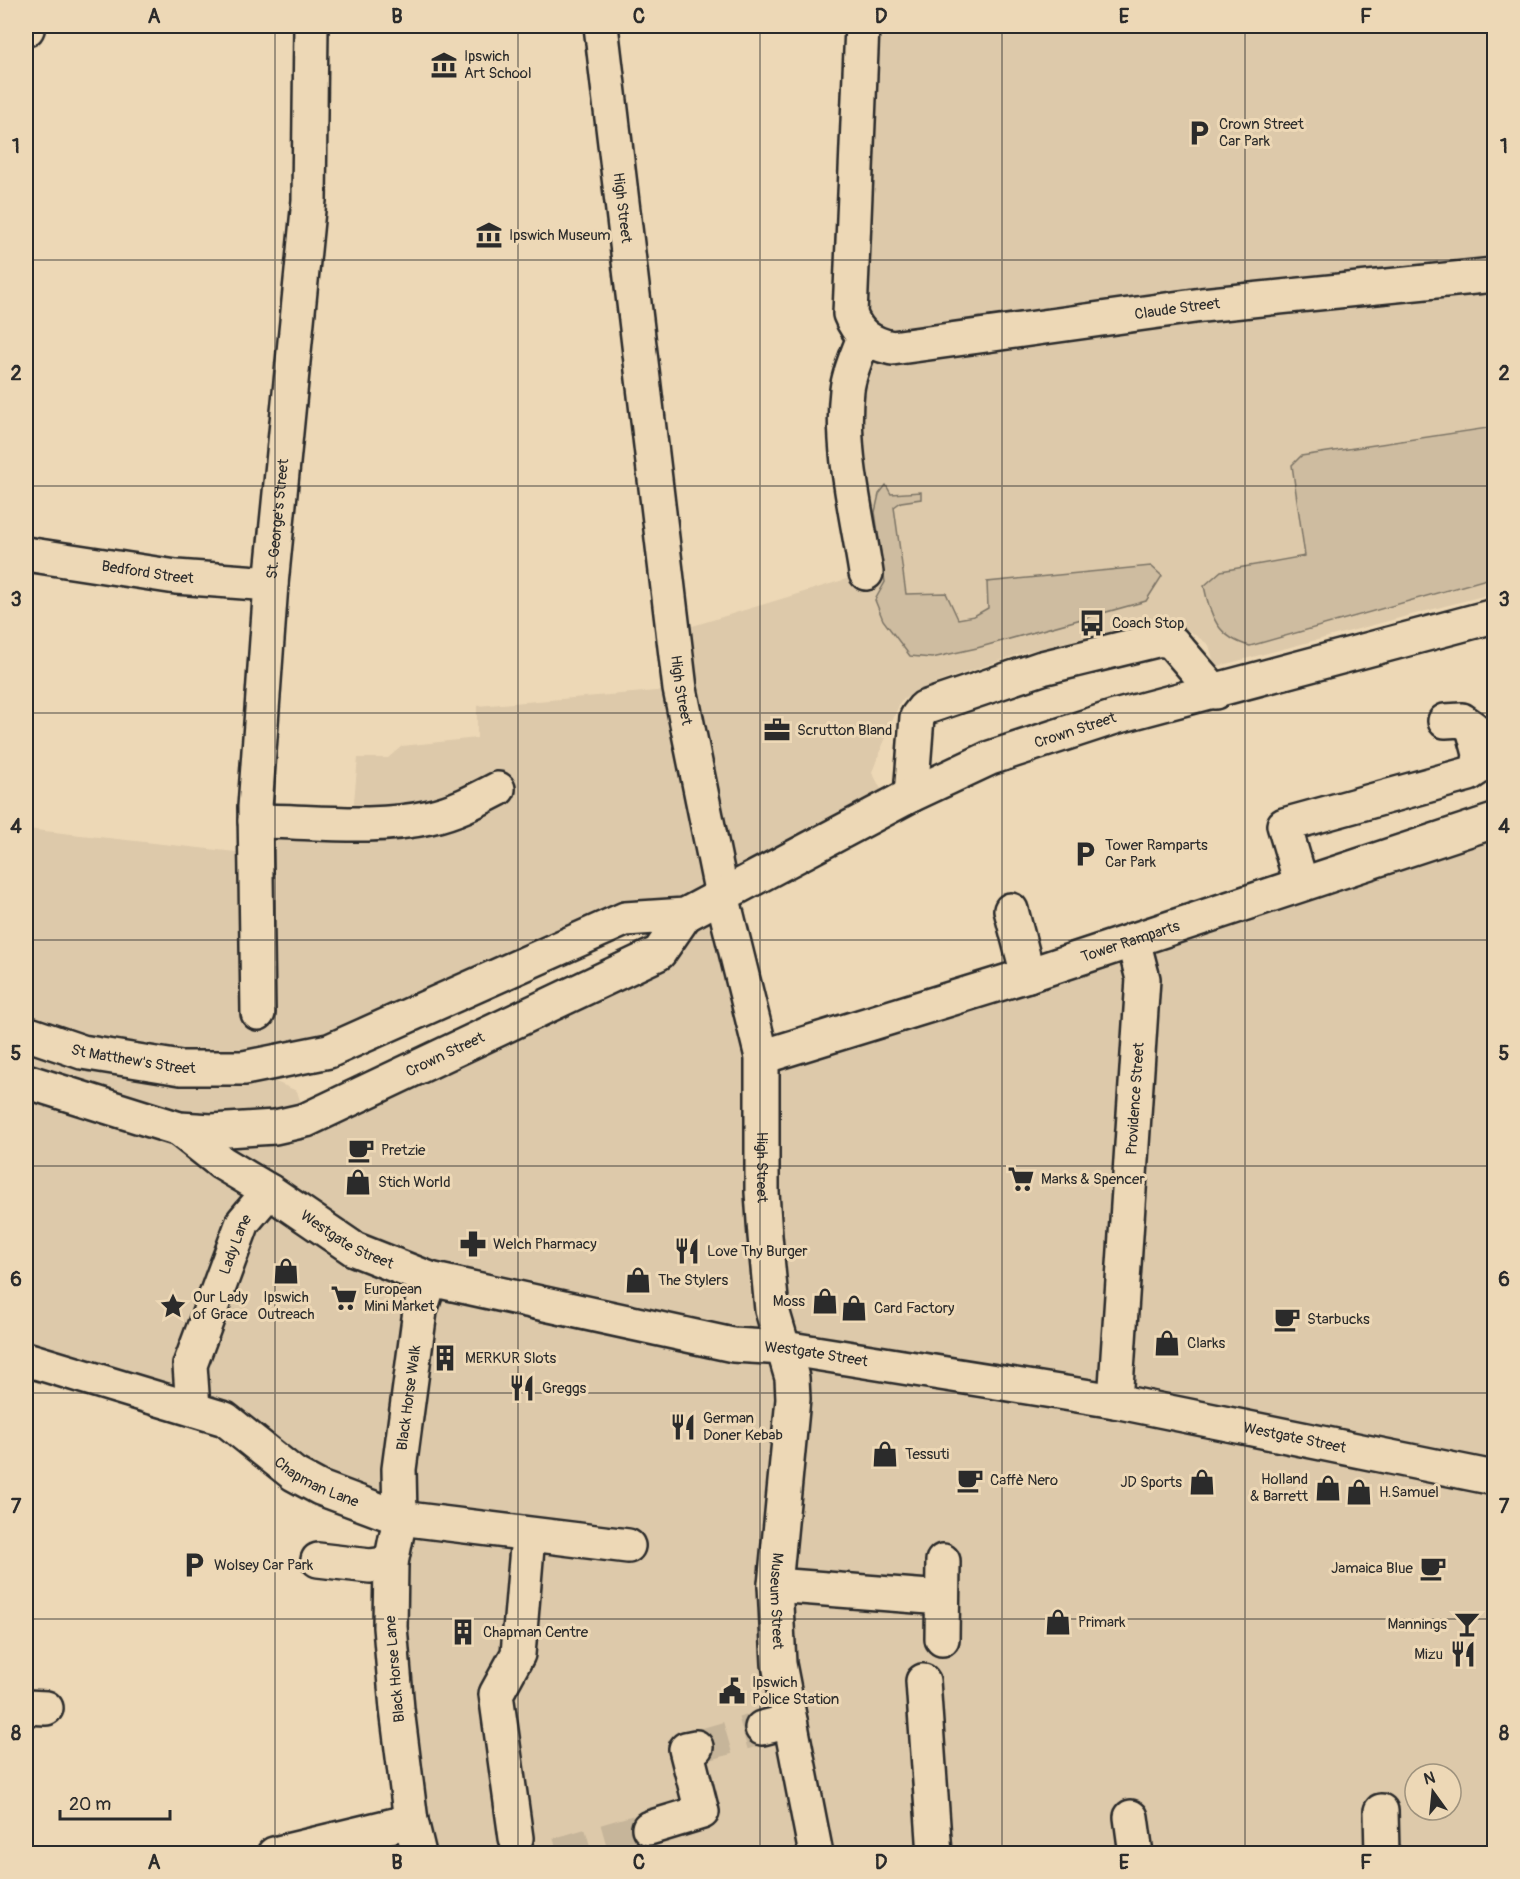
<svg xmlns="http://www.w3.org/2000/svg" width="1520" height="1879" font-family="Pangolin,sans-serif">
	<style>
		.built { fill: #ddc9aa; fill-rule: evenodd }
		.green { fill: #cebca0; stroke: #7c7466; stroke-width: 1.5 }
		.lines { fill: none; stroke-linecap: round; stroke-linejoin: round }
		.minor-tunnel { stroke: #c6b59a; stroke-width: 33; stroke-dasharray: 33 16; stroke-linecap: butt }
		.minor-casing { stroke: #2b2b2b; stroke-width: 38 }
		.major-casing { stroke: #2b2b2b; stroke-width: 38 }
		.minor { stroke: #edd8b6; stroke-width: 33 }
		.major { stroke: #edd8b6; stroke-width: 33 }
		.grid { fill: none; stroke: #2b2b2b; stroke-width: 1.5; stroke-opacity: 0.55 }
		.labels { text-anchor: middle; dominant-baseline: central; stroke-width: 6; stroke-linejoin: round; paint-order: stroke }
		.poi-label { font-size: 15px; fill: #2b2b2b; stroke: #edd8b6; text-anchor: start }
		.street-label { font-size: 15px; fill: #2b2b2b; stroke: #edd8b6 }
		.neatline { fill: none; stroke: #2b2b2b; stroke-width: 2 }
		.grid-label { font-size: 20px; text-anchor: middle; font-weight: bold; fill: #2b2b2b }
	</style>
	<rect width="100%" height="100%" fill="#edd8b6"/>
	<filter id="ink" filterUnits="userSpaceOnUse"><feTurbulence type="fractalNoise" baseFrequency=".0167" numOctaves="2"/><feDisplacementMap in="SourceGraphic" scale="12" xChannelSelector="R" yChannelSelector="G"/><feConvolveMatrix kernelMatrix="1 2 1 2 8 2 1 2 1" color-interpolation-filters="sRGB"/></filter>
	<g filter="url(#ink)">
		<!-- built -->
		<path class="built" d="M862,26H1494V593L1215,667L1209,645L1188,630L1155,620L1022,653L947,679L916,691L900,702L872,772L890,806L722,895L762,1056L1494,821V1853H419L400,1518L248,1436L26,1359V829L254,854L255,807L353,812L358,758H388L402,746L477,738V706L680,689L673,632L866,573L849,455ZM684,916L647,958L306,1119L297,1091L245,1069ZM1415,1774H1451V1810H1415Z"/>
		<!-- green -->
		<g class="green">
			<path d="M1494,427V577L1250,646C1218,638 1210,616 1204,586L1221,571L1305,556L1292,465L1301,456Z"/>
			<polygon points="886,485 891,494 921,492 921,499 901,502 894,507 906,594 946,593 958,619 974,616 988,608 987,582 1151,566 1162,576 1146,601 977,648 932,658 910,656 883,620 875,600 885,582 875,512 879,494"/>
		</g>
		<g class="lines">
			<!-- minor-tunnel -->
			<g class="minor-tunnel">
				<polyline points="696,1747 762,1728"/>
				<polyline points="558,1854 649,1828"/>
			</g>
			<!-- minor casing -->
			<g class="minor-casing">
				<g id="minor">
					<path id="s1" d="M601,26L680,689L722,895L762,1057V1192L765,1236L772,1310L792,1378L793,1399L775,1585L779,1664L816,1854"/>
					<path id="s2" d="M862,26L850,314C858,335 870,343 892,348L1202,305L1494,275"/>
					<polyline points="27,29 28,26"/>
					<path d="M864,337C858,354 849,372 847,390C840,450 857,514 866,573"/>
					<path id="s3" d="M26,554L176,577L271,584"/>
					<polyline points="911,795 917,717 924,708 1042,668 1161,639 1172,642 1215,692"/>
					<path d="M255,821C312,821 373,830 430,817C454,812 475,801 498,789"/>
					<polyline points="1301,883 1284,825 1469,774 1478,768 1480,754 1473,728 1462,720 1445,721"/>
					<polyline points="1011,910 1028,975"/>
					<path id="s4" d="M258,1013L255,807L271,584L309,200L311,26"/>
					<path id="s5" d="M762,1057L1028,975L1494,821"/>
					<path id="s6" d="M179,1129L222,1163L269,1191L354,1249L430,1279L733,1345L784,1348L1115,1401L1494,1478"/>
					<path id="s7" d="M26,1359L225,1419L294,1474L320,1488L400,1518L628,1546"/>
					<path id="s8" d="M1115,1401L1143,979L1133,940"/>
					<path id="s9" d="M193,1408L190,1365L243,1222L269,1191"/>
					<polyline points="318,1560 370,1566 391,1563"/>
					<polyline points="775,1585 942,1598"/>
					<polyline points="942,1639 943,1561"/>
					<polyline points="923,1681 935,1854"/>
					<polyline points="26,1707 46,1708"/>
					<polyline points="762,1728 790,1721"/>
					<polyline points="1381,1811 1382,1854"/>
					<polyline points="1131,1817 1136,1854"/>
					<polyline points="649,1828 702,1812 686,1749 696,1747"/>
					<polyline points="516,1838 496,1694 518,1654 528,1536"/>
					<polyline points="274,1854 411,1821"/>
					<path id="s10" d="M419,1854L411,1821L397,1709L390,1627L391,1563L400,1518L399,1469L420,1311L430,1279"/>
				</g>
			</g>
			<!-- major casing -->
			<g class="major-casing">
				<g id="major">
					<path id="s11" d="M26,1033L82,1052L181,1068H244L329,1051L625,919L685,915L911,795L990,758L1115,717L1494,616"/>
					<path id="s12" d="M26,1081L179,1129L212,1131L275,1127L306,1120L659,953L685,915"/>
				</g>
			</g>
			<!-- minor -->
			<use href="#minor" class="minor"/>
			<!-- major -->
			<use href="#major" class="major"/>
		</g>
	</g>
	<!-- grid -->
	<path class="grid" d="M275,26V1854M518,26V1854M760,26V1854M1002,26V1854M1245,26V1854M26,260H1494M26,486H1494M26,713H1494M26,940H1494M26,1166H1494M26,1393H1494M26,1619H1494"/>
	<!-- icons -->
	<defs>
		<g id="museum-bare" transform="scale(2.07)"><path d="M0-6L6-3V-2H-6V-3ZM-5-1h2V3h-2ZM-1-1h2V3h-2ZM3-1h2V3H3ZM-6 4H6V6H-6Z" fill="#2b2b2b" stroke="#edd8b6" stroke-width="2.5" paint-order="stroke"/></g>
		<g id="parking-bare" transform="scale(2.07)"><path d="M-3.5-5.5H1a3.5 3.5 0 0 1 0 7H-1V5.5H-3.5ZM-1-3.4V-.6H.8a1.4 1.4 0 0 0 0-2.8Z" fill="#2b2b2b" stroke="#edd8b6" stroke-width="2.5" paint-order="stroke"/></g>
		<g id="bus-bare" transform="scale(2.07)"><path d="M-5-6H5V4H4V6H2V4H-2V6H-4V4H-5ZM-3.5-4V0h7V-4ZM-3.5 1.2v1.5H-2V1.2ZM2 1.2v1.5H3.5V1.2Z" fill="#2b2b2b" stroke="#edd8b6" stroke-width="2.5" paint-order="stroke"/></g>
		<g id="office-bare" transform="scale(2.07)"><path d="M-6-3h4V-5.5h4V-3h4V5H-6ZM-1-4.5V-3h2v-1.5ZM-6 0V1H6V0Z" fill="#2b2b2b" stroke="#edd8b6" stroke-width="2.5" paint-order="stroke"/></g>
		<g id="cafe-bare" transform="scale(2.07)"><path d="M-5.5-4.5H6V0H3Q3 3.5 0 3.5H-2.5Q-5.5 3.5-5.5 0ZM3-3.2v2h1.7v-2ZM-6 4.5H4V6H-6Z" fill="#2b2b2b" stroke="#edd8b6" stroke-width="2.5" paint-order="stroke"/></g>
		<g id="supermarket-bare" transform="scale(2.07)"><path d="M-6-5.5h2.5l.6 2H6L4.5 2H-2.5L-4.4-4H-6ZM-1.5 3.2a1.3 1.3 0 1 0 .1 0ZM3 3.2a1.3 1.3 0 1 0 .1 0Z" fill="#2b2b2b" stroke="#edd8b6" stroke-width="2.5" paint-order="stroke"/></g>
		<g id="shop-bare" transform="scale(2.07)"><path d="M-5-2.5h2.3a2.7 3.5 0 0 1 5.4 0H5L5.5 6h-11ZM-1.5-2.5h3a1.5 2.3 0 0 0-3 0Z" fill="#2b2b2b" stroke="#edd8b6" stroke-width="2.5" paint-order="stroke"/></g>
		<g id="pharmacy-bare" transform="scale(2.07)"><path d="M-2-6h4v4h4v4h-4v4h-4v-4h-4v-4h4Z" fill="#2b2b2b" stroke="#edd8b6" stroke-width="2.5" paint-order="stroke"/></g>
		<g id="restaurant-bare" transform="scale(2.07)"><path d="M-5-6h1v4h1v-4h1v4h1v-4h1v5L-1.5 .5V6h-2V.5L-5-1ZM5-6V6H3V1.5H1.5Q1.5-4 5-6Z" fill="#2b2b2b" stroke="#edd8b6" stroke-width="2.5" paint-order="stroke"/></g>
		<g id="sight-bare" transform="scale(2.07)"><path d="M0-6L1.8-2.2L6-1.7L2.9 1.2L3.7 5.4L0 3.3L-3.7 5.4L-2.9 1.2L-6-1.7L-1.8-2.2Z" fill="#2b2b2b" stroke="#edd8b6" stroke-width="2.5" paint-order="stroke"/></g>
		<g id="building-bare" transform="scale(2.07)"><path d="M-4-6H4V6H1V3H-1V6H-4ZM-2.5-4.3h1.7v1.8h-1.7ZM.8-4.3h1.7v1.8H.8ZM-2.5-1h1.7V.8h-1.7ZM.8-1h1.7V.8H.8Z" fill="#2b2b2b" stroke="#edd8b6" stroke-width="2.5" paint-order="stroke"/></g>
		<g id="bar-bare" transform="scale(2.07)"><path d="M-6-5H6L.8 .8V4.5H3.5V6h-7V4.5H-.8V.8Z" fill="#2b2b2b" stroke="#edd8b6" stroke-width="2.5" paint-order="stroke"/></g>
		<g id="civic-bare" transform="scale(2.07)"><path d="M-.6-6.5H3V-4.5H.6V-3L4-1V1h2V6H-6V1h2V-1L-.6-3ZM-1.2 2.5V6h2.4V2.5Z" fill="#2b2b2b" stroke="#edd8b6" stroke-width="2.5" paint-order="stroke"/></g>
	</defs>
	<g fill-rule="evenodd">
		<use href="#museum-bare" x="444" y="65"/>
		<use href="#parking-bare" x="1199" y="133"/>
		<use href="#museum-bare" x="489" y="235"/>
		<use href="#bus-bare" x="1092" y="623"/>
		<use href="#office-bare" x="777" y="730"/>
		<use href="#parking-bare" x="1085" y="854"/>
		<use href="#cafe-bare" x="361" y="1150"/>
		<use href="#supermarket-bare" x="1021" y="1179"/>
		<use href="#shop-bare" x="358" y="1182"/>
		<use href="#pharmacy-bare" x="473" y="1244"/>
		<use href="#restaurant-bare" x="687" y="1251"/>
		<use href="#shop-bare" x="286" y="1271"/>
		<use href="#shop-bare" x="638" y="1280"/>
		<use href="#supermarket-bare" x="344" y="1298"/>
		<use href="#shop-bare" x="825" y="1301"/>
		<use href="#sight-bare" x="173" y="1306"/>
		<use href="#shop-bare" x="854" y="1308"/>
		<use href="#cafe-bare" x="1287" y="1319"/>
		<use href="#shop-bare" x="1167" y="1343"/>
		<use href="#building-bare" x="445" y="1358"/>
		<use href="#restaurant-bare" x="522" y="1388"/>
		<use href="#restaurant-bare" x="683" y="1427"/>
		<use href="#shop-bare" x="885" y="1454"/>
		<use href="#cafe-bare" x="970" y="1480"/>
		<use href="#shop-bare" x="1202" y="1482"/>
		<use href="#shop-bare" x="1328" y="1488"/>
		<use href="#shop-bare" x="1359" y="1492"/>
		<use href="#parking-bare" x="194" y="1565"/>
		<use href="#cafe-bare" x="1433" y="1568"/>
		<use href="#shop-bare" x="1058" y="1622"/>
		<use href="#bar-bare" x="1467" y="1624"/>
		<use href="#building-bare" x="463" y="1632"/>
		<use href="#restaurant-bare" x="1463" y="1654"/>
		<use href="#civic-bare" x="732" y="1691"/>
	</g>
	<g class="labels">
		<!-- poi labels -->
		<g class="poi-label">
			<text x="464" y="56">Ipswich<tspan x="464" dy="17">Art School</tspan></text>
			<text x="1219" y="124">Crown Street<tspan x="1219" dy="17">Car Park</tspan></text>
			<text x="509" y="235">Ipswich Museum</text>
			<text x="1112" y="623">Coach Stop</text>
			<text x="797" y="730">Scrutton Bland</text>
			<text x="1105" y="845">Tower Ramparts<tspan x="1105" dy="17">Car Park</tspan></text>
			<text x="381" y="1150">Pretzie</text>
			<text x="1041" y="1179">Marks &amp; Spencer</text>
			<text x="378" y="1182">Stich World</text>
			<text x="493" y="1244">Welch Pharmacy</text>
			<text x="707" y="1251">Love Thy Burger</text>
			<text x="658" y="1280">The Stylers</text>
			<text x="364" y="1289">European<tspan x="364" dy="17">Mini Market</tspan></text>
			<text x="193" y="1297">Our Lady<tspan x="193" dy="17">of Grace</tspan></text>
			<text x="286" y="1297" text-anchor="middle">Ipswich<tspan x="286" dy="17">Outreach</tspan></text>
			<text x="805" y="1301" text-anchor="end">Moss</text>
			<text x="874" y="1308">Card Factory</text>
			<text x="1307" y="1319">Starbucks</text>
			<text x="1187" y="1343">Clarks</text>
			<text x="465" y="1358">MERKUR Slots</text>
			<text x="542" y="1388">Greggs</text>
			<text x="703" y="1418">German<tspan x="703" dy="17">Doner Kebab</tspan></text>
			<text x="905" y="1454">Tessuti</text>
			<text x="1308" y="1479" text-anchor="end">Holland<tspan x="1308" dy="17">&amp; Barrett</tspan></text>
			<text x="990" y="1480">Caffè Nero</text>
			<text x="1182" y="1482" text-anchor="end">JD Sports</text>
			<text x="1379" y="1492">H.Samuel</text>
			<text x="214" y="1565">Wolsey Car Park</text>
			<text x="1413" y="1568" text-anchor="end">Jamaica Blue</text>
			<text x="1078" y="1622">Primark</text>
			<text x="1447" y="1624" text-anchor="end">Mannings</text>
			<text x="483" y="1632">Chapman Centre</text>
			<text x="1443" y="1654" text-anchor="end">Mizu</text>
			<text x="752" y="1682">Ipswich<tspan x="752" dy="17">Police Station</tspan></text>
		</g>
		<!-- street labels -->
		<g class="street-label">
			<text stroke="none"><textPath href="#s1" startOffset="183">High Street</textPath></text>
			<text stroke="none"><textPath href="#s2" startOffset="633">Claude Street</textPath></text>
			<text stroke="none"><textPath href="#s4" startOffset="495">St. George's Street</textPath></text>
			<text stroke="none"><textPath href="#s3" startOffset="123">Bedford Street</textPath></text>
			<text stroke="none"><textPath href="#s1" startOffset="669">High Street</textPath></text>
			<text stroke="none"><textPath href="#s11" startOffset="1126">Crown Street</textPath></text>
			<text stroke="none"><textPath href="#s5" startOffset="386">Tower Ramparts</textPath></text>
			<text stroke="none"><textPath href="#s12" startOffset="442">Crown Street</textPath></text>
			<text stroke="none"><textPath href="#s11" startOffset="111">St Matthew's Street</textPath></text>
			<text stroke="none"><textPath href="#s8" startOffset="303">Providence Street</textPath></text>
			<text stroke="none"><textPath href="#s1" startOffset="1155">High Street</textPath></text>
			<text stroke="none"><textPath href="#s6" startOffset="202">Westgate Street</textPath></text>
			<text stroke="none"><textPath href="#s9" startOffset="172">Lady Lane</textPath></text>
			<text stroke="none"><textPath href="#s6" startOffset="688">Westgate Street</textPath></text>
			<text stroke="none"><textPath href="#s10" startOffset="460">Black Horse Walk</textPath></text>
			<text stroke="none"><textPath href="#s6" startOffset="1174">Westgate Street</textPath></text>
			<text stroke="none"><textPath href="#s7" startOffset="320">Chapman Lane</textPath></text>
			<text stroke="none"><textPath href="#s1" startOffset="1593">Museum Street</textPath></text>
			<text transform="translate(395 1669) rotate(-95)">Black Horse Lane</text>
		</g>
	</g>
	<!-- margin -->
	<rect width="1520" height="1879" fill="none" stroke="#edd8b6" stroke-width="66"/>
	<!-- north arrow -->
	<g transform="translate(1433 1792) rotate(345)"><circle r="28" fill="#edd8b6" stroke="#9f937e" stroke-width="1.5"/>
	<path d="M0-4.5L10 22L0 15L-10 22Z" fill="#2b2b2b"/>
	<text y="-9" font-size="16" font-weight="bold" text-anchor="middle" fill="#2b2b2b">N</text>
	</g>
	<!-- scale -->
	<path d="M60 1810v9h110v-9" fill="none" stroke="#2b2b2b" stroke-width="3"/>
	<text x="69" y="1810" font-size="18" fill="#2b2b2b" stroke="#edd8b6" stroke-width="4.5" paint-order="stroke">20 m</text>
	<rect x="33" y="33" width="1454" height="1813" class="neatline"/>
	<g class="grid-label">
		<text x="154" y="23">A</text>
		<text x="397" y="23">B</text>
		<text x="639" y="23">C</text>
		<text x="881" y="23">D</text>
		<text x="1124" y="23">E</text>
		<text x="1366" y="23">F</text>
		<text x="16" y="153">1</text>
		<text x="1504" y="153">1</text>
		<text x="16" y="380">2</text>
		<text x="1504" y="380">2</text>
		<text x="16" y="606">3</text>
		<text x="1504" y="606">3</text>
		<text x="16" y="833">4</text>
		<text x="1504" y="833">4</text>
		<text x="16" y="1060">5</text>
		<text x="1504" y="1060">5</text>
		<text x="16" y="1286">6</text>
		<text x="1504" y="1286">6</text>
		<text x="16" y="1513">7</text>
		<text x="1504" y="1513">7</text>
		<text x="16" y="1740">8</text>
		<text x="1504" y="1740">8</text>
		<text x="154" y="1869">A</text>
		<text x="397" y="1869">B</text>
		<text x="639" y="1869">C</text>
		<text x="881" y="1869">D</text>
		<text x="1124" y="1869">E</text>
		<text x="1366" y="1869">F</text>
	</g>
</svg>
